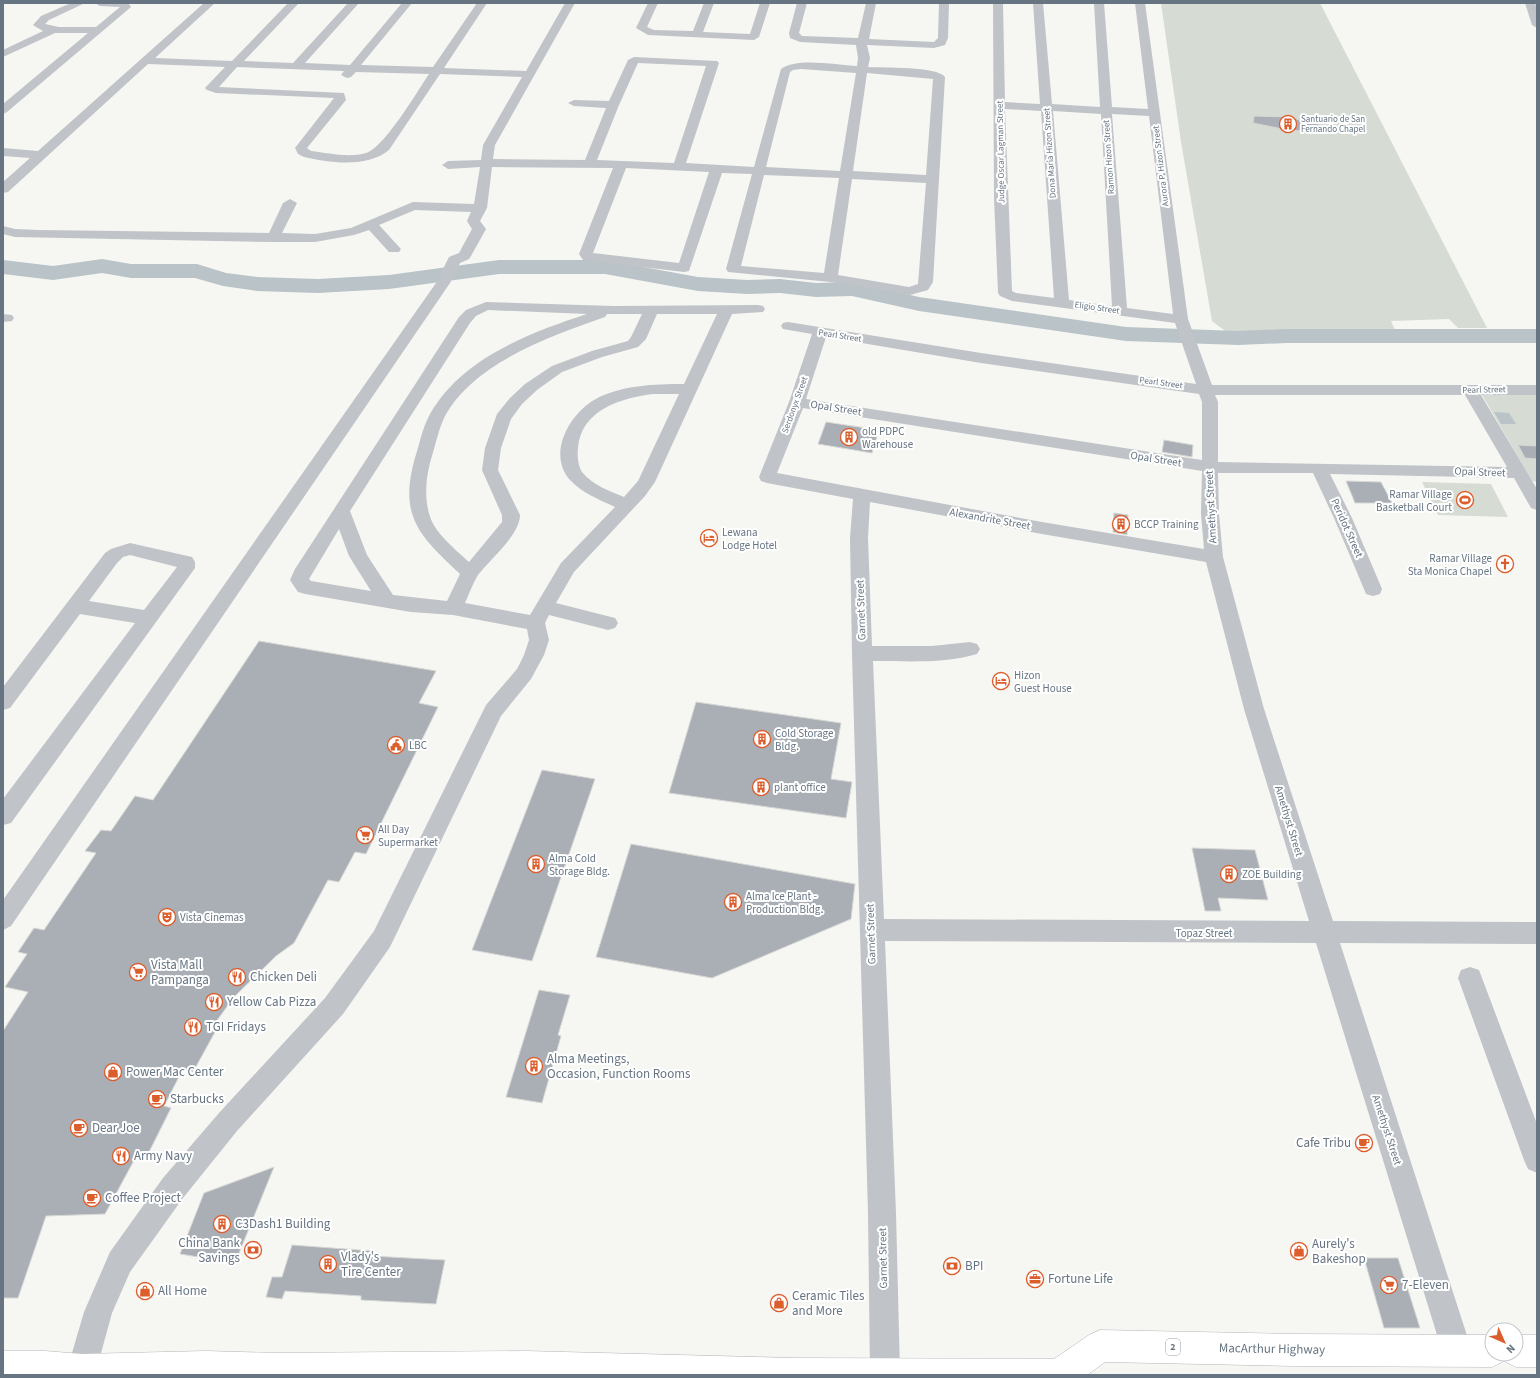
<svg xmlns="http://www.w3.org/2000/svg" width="1540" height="1378" font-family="'Source Sans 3',sans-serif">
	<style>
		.green { fill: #d6dbd3 }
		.water { fill: #b9c3c8 }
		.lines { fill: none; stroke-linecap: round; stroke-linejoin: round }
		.river { fill: #b9c3c8; fill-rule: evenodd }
		.building { fill: #a9afb5; stroke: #d8d8d6 }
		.highway-casing { stroke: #b3b6ba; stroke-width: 1 }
		.street { fill: #c0c3c7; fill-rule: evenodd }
		.highway { fill: #fff; fill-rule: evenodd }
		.labels { text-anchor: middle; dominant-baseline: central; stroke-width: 4; stroke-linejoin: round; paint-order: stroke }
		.far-poi-label { font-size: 9px; fill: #677583; stroke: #fff; text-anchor: start }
		.far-street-label { font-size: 9px; fill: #677583; stroke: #fff }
		.shield { fill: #fff; stroke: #959ea8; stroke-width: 1 }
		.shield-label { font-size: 10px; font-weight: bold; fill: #677583 }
		.street-label { font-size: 11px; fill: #677583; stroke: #fff }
		.poi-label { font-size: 11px; fill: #677583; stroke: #fff; text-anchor: start }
		.near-poi-label { font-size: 13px; fill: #677583; stroke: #fff; text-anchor: start }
		.near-street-label { font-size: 13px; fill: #677583; stroke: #fff }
	</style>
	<rect width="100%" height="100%" fill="#f6f7f3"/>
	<!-- green -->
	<g class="green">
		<polygon points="1161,3 1320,3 1487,328 1458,328 1449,319 1391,321 1395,330 1232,336 1212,321 1181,142"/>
		<polygon points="1481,393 1537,394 1537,482 1532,481"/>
		<polygon points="1422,482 1491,484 1508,517 1438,515"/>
	</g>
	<!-- water -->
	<polygon class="water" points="1494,412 1509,413 1516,424 1501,424"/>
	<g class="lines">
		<!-- river -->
		<polygon class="river" points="102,259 131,264 197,264 226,273 257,277 318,279 389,275 499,260 605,260 698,277 747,280 780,279 816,283 852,282 919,297 1126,327 1238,331 1286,329 1537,329 1537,343 1286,343 1238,345 1126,341 919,311 852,296 816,297 780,293 747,294 698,291 605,274 499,274 389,289 318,293 257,291 223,286 195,278 131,278 102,273 53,280 3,274 3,260 53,266"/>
	</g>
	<!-- building -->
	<g class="building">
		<polygon points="1254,116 1288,117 1322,125 1321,132 1287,130 1253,123"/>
		<polygon points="826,422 879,430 872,453 818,444"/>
		<polygon points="1164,440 1193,445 1192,457 1162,452"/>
		<polygon points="1518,445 1537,446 1537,459 1525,458"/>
		<polygon points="1346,481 1381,482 1392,503 1355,503"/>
		<polygon points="1114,513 1128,515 1127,535 1113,532"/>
		<polygon points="259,641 436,671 419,703 438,707 366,854 355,852 339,882 328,880 294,943 276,956 234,997 210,1030 215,1032 193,1072 183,1069 164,1106 171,1108 148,1154 138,1153 105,1214 46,1216 18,1298 3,1298 3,1031 28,992 5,987 27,954 18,952 34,928 44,930 96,853 85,851 101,830 111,831 135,796 153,800"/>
		<polygon points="696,702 841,723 831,779 852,782 846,818 669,793"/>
		<polygon points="542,770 595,779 532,961 472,950"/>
		<polygon points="631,844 855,884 851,919 712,978 596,957"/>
		<polygon points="1192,848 1255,850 1268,900 1218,898 1221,911 1205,911"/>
		<polygon points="539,990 570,995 558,1035 561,1036 542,1103 506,1097"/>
		<polygon points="274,1167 235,1263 180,1254 204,1193"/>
		<polygon points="292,1245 373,1251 371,1256 445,1260 436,1304 361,1300 361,1296 285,1291 282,1299 266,1297 272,1277 282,1277"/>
		<polygon points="1364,1258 1398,1258 1420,1328 1384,1328"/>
	</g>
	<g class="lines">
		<!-- highway casing -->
		<g class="highway-casing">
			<polygon id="highway" points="1100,1330 1294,1334 1492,1335 1492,1354 1516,1354 1516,1335 1537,1335 1537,1367 1516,1367 1504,1361 1492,1367 1294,1366 1105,1362 1087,1375 3,1375 3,1351 45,1351 82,1354 206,1351 276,1353 525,1351 795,1358 1054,1359 1089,1335"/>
		</g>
		<!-- street -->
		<g class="street">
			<polygon points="71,3 85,3 49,20 45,24 59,27 96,27 120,7 100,6 95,3 128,3 131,7 7,112 3,114 3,104 88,33 55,33 3,57 3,50 43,31 33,25 41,16"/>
			<path d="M204,3H215L155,58L232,61L288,3H299L244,61L293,63L348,3H359L305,63L350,65L402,3H412L361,65L433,67L477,3H487L444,68L526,71L565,3H575L495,145L493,159L585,160L606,108L574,106L568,103L574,100L609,101L628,60L634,57L717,61L719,63L686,163L754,167L781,69C796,57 838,65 857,66L858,58L856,45L800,42L790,38L789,33L797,3H807L799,33L802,36L858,38L866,3H876L869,39L934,42L938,38L939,3H949L948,38L945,45L934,48L867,45L870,58L868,67C883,68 937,66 945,77L933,282L928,290L910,295L830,282L728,272L726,269L752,174L722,173L689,271L684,272L583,260L579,254L613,168L492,167L487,208L480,221L486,229L471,256L469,259L460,263L450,283L11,926L3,930V900L436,283L449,257L459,253L472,229L467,221L471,212L415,210L379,225L401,249L399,252H389L369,230L354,235L315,242H273L15,237L3,234V226L15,229L38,230L269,233L283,203L290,199L297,203L282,233L315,234L351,228L413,202L474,204L480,167L448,169L442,165L448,161L481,160L483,145L522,77L440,74L389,150C367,168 330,163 304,157L298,154L295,148L334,98L216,93L207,90L205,88L225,67L148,64L8,192L3,193V182L30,158L3,156V148L38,151ZM638,63L706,66L674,163L597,160L619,105ZM237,67L344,71L341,75L347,78L351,77L356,72L429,74C417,92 384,148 366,153C349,158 328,153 311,151L307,148L346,100L344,93L219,87ZM801,69L856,73L840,171L766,167L790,72L793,70ZM867,73L933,79L926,175L853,171ZM626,168L709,172L679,263L593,253ZM764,175L839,178L824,273L741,266ZM852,179L926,183L918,284L909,287L838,275Z"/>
			<polygon points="648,3 658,3 647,27 654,30 693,31 704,3 714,3 703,32 750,34 760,3 770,3 759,37 754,40 648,35 636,28"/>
			<path d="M993,3H1003L1005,102L1040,104L1033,3H1043L1052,104L1100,107L1094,3H1104L1112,107L1148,109L1135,3H1145L1188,319L1212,385H1537V395H1481L1537,489V510L1531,508L1514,478L1330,474L1352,518L1382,589L1380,594L1373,596L1366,594L1364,589L1334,518L1313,473H1218L1219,514L1223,557L1264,709L1333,921L1537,922V944L1340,943L1472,1351L1467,1361L1457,1366L1447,1361L1442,1351L1316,943L885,941L896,1213L900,1373L899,1375H871L870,1373L868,1213L852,654L850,538L853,499L767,483L761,481L759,477L789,402L812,334L783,329L781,326L783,323L788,322L981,353L1196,384L1175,323L1012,301L1000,296L998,293L994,198ZM1005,109L1041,111L1054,298L1016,293L1012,291ZM1053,111L1101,114L1112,306L1069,300ZM1112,114L1149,116L1173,314L1127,308ZM826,337L981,363L1199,394L1202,402V460L806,399ZM1215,395H1465L1507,467L1218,462V402ZM803,408L1202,471L1201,514L1204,549L1042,522L777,473ZM870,502L1042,534L1206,562L1244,709L1309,921L884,919L873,661C906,661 945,664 977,654L980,649L977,644L970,642L932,646H872L868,538Z"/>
			<polygon points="1525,3 1535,3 1537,9 1537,28 1532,25"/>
			<path d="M486,302L614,306L758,305L763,306L765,309L763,312L732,314L655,482L645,496L574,572L556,603L615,618L618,623L615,628L608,630L549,615L545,623L549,640L544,655L531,679L501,716L390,947L343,1014L237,1131L183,1198L130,1272L112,1313L95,1375H69L67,1370L84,1312L110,1252L163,1178L219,1113L325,998L374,931L486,705L517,669L524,655L529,640L527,629L453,615L411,612L305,594L298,592L290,580L295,569L459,317L466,310ZM488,310L587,314C529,333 462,358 430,414C424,425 421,437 418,448C397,513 415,532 460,574L447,601L393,595L367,555L350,511L470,323L476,316ZM607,314H642L631,337L628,341L592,351L552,366L525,384L510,398L497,414L485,448L482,470L502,515V522L469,562C458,552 446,542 437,530C422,510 425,478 432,456C436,443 439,428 445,416C475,362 551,336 605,317ZM657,314H717L684,384C655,384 620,385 594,400C569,415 547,454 570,480C582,493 600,500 615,507L561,563L530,615L465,603C469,594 473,583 478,575C490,559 520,535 520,515L498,470L501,448L511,419L522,404L537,390L562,372L602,357L638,347L646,339ZM653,394H679L638,481L624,497C610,491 592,485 582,472C578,466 577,455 578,448C581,410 621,398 653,394ZM339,529L349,556L371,591L311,581L309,579Z"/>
			<polygon points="3,314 12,315 14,318 12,321 3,322"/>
			<path d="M130,543L192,557L195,562V568L11,823L3,825V799L135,623L80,614L10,708L3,710V687L105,553L111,549ZM130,555L177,567L144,610L89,601L117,563L123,557Z"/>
			<polygon points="1470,967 1479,970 1482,978 1537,1124 1537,1173 1528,1169 1524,1160 1458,978 1461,970"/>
		</g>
		<!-- highway -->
		<use href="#highway" class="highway"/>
	</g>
	<!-- icons -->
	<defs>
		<g id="building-ring" transform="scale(0.9)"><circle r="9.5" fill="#fff" stroke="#dd5e2d" stroke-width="1.5"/><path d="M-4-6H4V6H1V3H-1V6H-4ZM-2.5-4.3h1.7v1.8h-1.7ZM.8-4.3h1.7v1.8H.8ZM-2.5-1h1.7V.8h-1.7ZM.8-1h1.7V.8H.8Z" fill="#dd5e2d"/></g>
		<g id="stadium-ring" transform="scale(0.9)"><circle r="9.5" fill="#fff" stroke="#dd5e2d" stroke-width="1.5"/><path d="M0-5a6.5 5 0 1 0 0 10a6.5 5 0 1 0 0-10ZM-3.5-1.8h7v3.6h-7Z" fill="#dd5e2d"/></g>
		<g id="hotel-ring" transform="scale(0.9)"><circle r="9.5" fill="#fff" stroke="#dd5e2d" stroke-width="1.5"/><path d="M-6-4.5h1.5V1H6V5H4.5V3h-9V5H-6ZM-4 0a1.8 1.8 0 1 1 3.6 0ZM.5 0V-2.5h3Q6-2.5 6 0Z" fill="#dd5e2d"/></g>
		<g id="church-ring" transform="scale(0.9)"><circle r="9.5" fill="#fff" stroke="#dd5e2d" stroke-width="1.5"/><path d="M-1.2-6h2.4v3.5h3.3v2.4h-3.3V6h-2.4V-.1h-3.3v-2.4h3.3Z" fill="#dd5e2d"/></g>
		<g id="civic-ring" transform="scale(0.9)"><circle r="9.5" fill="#fff" stroke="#dd5e2d" stroke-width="1.5"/><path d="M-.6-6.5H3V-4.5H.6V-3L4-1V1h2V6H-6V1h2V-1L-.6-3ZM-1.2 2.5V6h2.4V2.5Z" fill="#dd5e2d"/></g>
		<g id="supermarket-ring" transform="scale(0.9)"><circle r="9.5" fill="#fff" stroke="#dd5e2d" stroke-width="1.5"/><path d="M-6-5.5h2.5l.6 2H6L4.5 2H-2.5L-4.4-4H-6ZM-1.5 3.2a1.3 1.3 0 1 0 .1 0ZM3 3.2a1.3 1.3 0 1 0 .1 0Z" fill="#dd5e2d"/></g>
		<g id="theatre-ring" transform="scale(0.9)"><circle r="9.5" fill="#fff" stroke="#dd5e2d" stroke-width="1.5"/><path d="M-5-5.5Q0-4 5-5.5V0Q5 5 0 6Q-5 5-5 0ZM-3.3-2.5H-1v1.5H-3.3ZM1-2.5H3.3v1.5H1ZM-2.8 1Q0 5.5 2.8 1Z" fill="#dd5e2d"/></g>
		<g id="restaurant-ring" transform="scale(0.9)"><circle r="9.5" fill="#fff" stroke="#dd5e2d" stroke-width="1.5"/><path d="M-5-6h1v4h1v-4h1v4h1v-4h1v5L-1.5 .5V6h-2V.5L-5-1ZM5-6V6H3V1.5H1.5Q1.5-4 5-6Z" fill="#dd5e2d"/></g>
		<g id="shop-ring" transform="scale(0.9)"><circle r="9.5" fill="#fff" stroke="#dd5e2d" stroke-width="1.5"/><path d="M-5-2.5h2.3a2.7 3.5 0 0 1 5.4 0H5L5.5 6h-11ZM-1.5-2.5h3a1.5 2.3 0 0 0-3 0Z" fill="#dd5e2d"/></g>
		<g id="cafe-ring" transform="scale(0.9)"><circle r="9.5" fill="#fff" stroke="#dd5e2d" stroke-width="1.5"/><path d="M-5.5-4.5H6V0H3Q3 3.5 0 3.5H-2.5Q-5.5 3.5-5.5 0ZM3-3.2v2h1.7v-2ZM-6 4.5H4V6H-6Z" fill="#dd5e2d"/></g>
		<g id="bank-ring" transform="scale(0.9)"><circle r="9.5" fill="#fff" stroke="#dd5e2d" stroke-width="1.5"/><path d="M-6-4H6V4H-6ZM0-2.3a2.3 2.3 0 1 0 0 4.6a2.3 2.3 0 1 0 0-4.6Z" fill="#dd5e2d"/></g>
		<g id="office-ring" transform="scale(0.9)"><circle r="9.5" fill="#fff" stroke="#dd5e2d" stroke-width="1.5"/><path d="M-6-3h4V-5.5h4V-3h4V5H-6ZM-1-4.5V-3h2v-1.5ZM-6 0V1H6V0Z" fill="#dd5e2d"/></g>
	</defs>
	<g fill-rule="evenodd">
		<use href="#building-ring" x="1288" y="124"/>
		<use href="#building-ring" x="849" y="437"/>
		<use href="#stadium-ring" x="1465" y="500"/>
		<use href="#building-ring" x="1121" y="524"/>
		<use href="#hotel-ring" x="709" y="538"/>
		<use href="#church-ring" x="1505" y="564"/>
		<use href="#hotel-ring" x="1001" y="681"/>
		<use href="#building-ring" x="762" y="739"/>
		<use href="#civic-ring" x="396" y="745"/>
		<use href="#building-ring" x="761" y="787"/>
		<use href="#supermarket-ring" x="365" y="835"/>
		<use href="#building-ring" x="536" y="864"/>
		<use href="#building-ring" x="1229" y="874"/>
		<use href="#building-ring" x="733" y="902"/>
		<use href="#theatre-ring" x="167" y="917"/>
		<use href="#supermarket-ring" x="138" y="972"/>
		<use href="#restaurant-ring" x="237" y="977"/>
		<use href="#restaurant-ring" x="214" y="1002"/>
		<use href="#restaurant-ring" x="193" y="1027"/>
		<use href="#building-ring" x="534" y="1066"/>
		<use href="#shop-ring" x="113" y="1072"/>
		<use href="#cafe-ring" x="157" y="1099"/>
		<use href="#cafe-ring" x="79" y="1128"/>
		<use href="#cafe-ring" x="1364" y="1143"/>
		<use href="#restaurant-ring" x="121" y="1156"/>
		<use href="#cafe-ring" x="92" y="1198"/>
		<use href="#building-ring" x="222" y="1224"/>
		<use href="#bank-ring" x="253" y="1250"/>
		<use href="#shop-ring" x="1299" y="1251"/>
		<use href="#building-ring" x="328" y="1264"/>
		<use href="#bank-ring" x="952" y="1266"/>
		<use href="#office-ring" x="1035" y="1279"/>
		<use href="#supermarket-ring" x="1389" y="1285"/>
		<use href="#shop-ring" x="145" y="1291"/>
		<use href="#shop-ring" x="779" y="1303"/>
	</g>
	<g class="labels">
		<!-- far-poi labels -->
		<g class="far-poi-label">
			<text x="1301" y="119">Santuario de San<tspan x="1301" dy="10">Fernando Chapel</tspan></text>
		</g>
		<!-- far-street labels -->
		<g class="far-street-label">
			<text transform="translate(1001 152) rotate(-91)">Judge Oscar Lagman Street</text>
			<text transform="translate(1050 153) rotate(-94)">Dona Maria Hizon Street</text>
			<text transform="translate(1109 157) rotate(-94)">Ramon Hizon Street</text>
			<text transform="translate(1161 166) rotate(-97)">Aurora P. Hizon Street</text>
			<text transform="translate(1097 308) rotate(8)">Eligio Street</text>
			<text transform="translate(840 336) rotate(9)">Pearl Street</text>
			<text transform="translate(1161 383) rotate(8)">Pearl Street</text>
			<text transform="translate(1484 390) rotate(-1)">Pearl Street</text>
			<text transform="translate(795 405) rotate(-70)">Serdonyx Street</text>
		</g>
		<!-- shield labels -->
		<rect class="shield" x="1166" y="1339" width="14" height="16" rx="3"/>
		<g class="shield-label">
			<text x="1173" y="1347">2</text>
		</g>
		<!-- street labels -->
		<g class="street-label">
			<text transform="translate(836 408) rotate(9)">Opal Street</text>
			<text transform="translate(1156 459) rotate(9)">Opal Street</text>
			<text transform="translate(1480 472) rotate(2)">Opal Street</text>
			<text transform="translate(1211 507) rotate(-93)">Amethyst Street</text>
			<text transform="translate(990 519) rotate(10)">Alexandrite Street</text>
			<text transform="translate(1347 528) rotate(66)">Peridot Street</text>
			<text transform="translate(861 610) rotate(-92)">Garnet Street</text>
			<text transform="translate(1289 821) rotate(73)">Amethyst Street</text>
			<text x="1204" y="933">Topaz Street</text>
			<text transform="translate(871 934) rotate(-92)">Garnet Street</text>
			<text transform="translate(1387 1130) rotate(72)">Amethyst Street</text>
			<text transform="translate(883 1258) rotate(-91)">Garnet Street</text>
		</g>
		<!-- poi labels -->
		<g class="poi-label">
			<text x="862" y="431">old PDPC<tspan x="862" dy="13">Warehouse</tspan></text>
			<text x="1452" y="494" text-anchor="end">Ramar Village<tspan x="1452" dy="13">Basketball Court</tspan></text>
			<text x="1134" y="524">BCCP Training</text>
			<text x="722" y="532">Lewana<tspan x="722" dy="13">Lodge Hotel</tspan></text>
			<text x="1492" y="558" text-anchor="end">Ramar Village<tspan x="1492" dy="13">Sta Monica Chapel</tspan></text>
			<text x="1014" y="675">Hizon<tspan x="1014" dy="13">Guest House</tspan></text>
			<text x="775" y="733">Cold Storage<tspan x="775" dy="13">Bldg.</tspan></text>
			<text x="409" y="745">LBC</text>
			<text x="774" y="787">plant office</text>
			<text x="378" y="829">All Day<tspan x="378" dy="13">Supermarket</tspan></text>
			<text x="549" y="858">Alma Cold<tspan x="549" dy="13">Storage Bldg.</tspan></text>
			<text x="1242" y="874">ZOE Building</text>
			<text x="746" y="896">Alma Ice Plant -<tspan x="746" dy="13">Production Bldg.</tspan></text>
			<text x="180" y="917">Vista Cinemas</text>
		</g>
		<!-- near-poi labels -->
		<g class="near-poi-label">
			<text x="151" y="965">Vista Mall<tspan x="151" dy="15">Pampanga</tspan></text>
			<text x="250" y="977">Chicken Deli</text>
			<text x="227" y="1002">Yellow Cab Pizza</text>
			<text x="206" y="1027">TGI Fridays</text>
			<text x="547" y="1059">Alma Meetings,<tspan x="547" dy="15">Occasion, Function Rooms</tspan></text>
			<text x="126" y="1072">Power Mac Center</text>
			<text x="170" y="1099">Starbucks</text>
			<text x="92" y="1128">Dear Joe</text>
			<text x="1351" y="1143" text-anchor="end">Cafe Tribu</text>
			<text x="134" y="1156">Army Navy</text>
			<text x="105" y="1198">Coffee Project</text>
			<text x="235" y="1224">C3Dash1 Building</text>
			<text x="240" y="1243" text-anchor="end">China Bank<tspan x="240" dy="15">Savings</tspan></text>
			<text x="1312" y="1244">Aurely's<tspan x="1312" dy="15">Bakeshop</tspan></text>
			<text x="341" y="1257">Vlady's<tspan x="341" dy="15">Tire Center</tspan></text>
			<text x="965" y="1266">BPI</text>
			<text x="1048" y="1279">Fortune Life</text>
			<text x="1402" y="1285">7-Eleven</text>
			<text x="158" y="1291">All Home</text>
			<text x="792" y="1296">Ceramic Tiles<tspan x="792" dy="15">and More</tspan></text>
		</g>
		<!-- near-street labels -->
		<g class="near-street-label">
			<text transform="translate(1272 1349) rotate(1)">MacArthur Highway</text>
		</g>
	</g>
	<!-- border -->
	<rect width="1540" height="1378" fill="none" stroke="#677583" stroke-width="8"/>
	<!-- north arrow -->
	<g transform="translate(1504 1342) rotate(135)"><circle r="19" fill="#ffffff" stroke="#c2c8cd"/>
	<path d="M0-3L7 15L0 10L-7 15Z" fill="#dd5e2d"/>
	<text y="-6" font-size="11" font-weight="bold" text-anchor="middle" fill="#677583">N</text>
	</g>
</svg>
